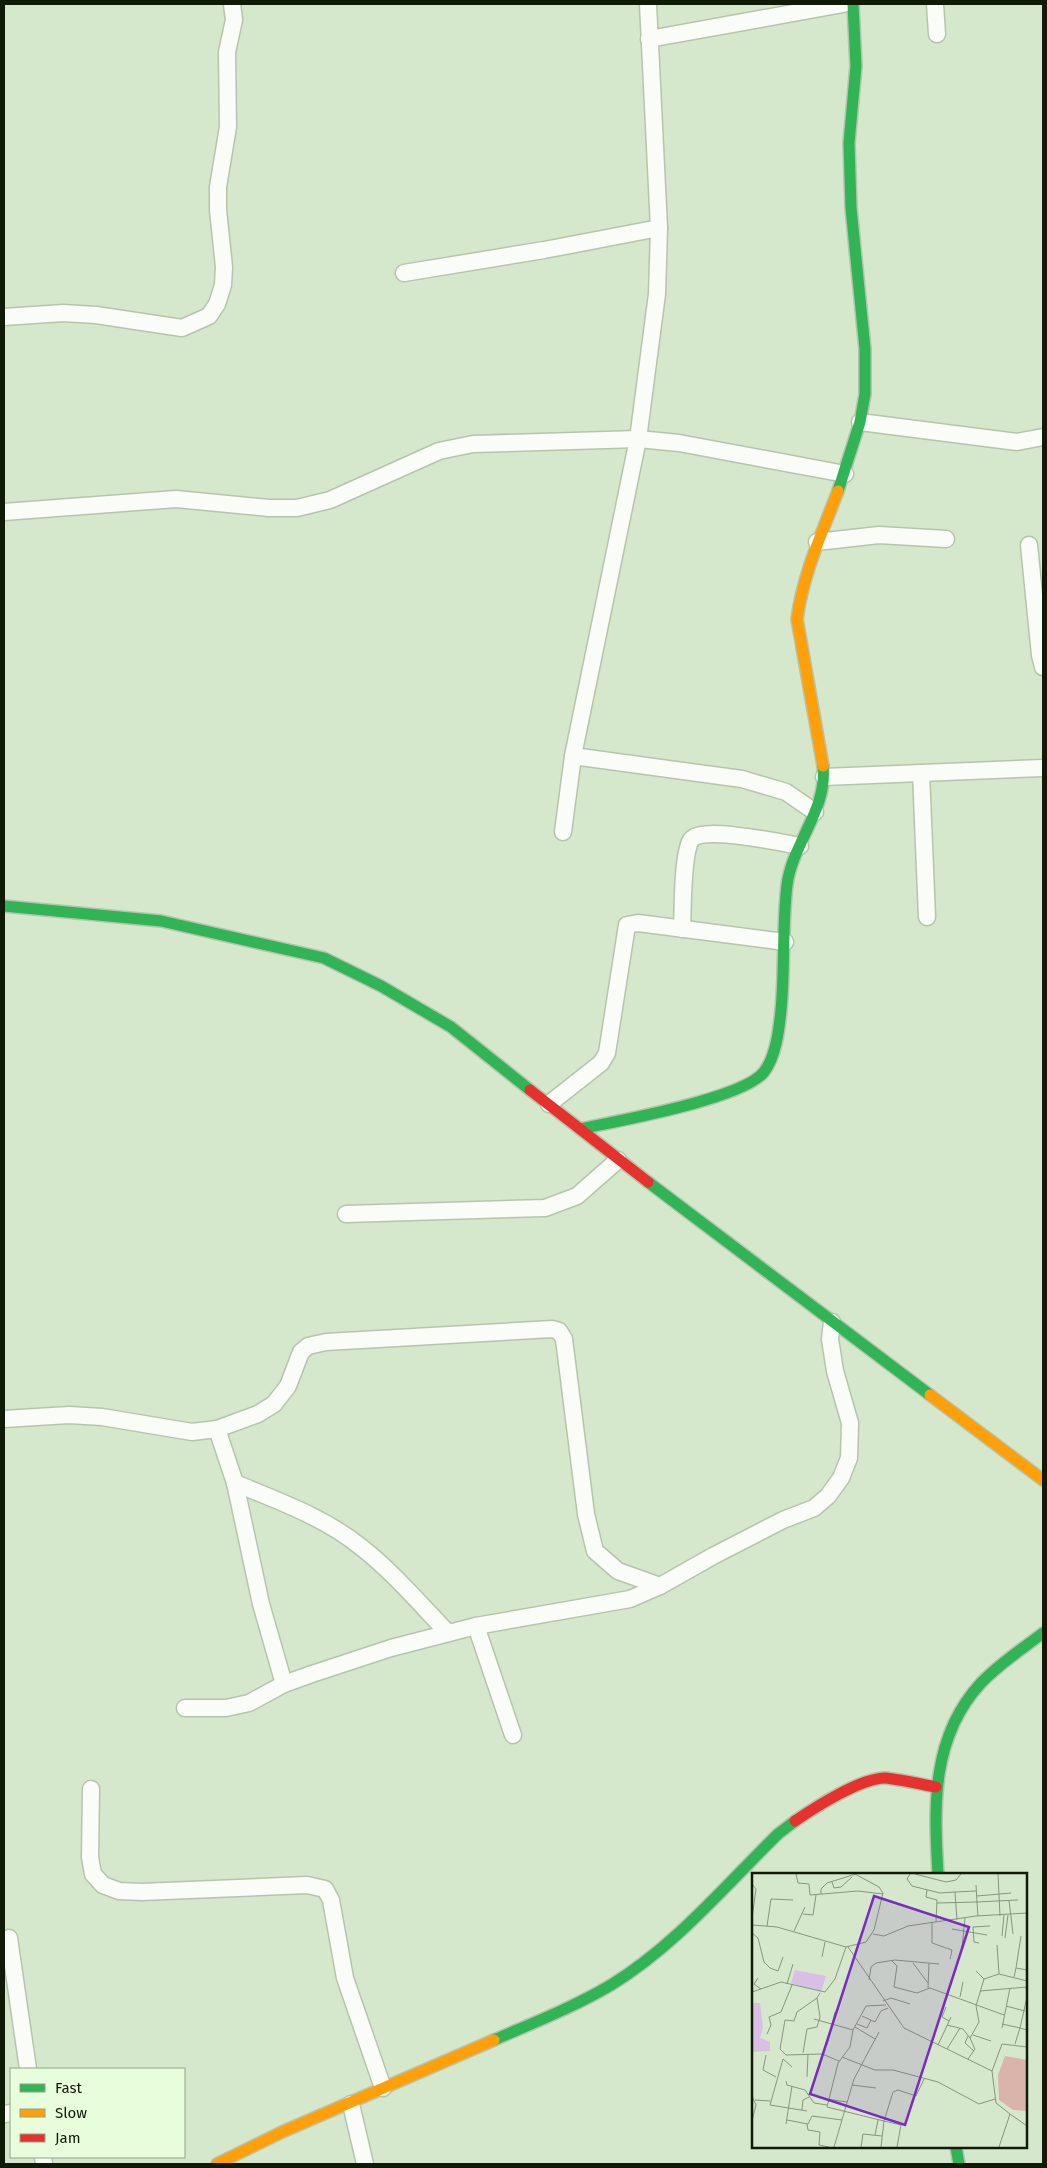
<svg xmlns="http://www.w3.org/2000/svg" width="1047" height="2168" font-family="'Fira Sans',sans-serif">
	<style>
		.lines { fill: none; stroke-linecap: round; stroke-linejoin: round }
		.street-casing { stroke: #b6c4ad; stroke-width: 19 }
		.fast-casing { stroke: #b6c4ad; stroke-width: 14 }
		.slow-casing { stroke: #b6c4ad; stroke-width: 14 }
		.jam-casing { stroke: #b6c4ad; stroke-width: 14 }
		.street { stroke: #f9fcf7; stroke-width: 16 }
		.fast { stroke: #30b455; stroke-width: 11 }
		.slow { stroke: #ff9f0a; stroke-width: 11 }
		.jam { stroke: #e5322d; stroke-width: 11 }
		.inset-road { fill: none; stroke: #86967d; stroke-width: 1 }
		.view { fill: #7b2cbf; fill-opacity: 0.15; stroke: #7b2cbf; stroke-width: 2.5 }
		.inset-edge { fill: none; stroke: #0f1a07; stroke-width: 2.5 }
	</style>
	<rect width="100%" height="100%" fill="#d6e8cb"/>
	<g class="lines">
		<!-- street casing -->
		<g class="street-casing">
			<g id="street">
				<polyline points="935,4 937,34"/>
				<polyline points="649,39 843,4"/>
				<polyline points="404,273 544,250 659,228"/>
				<polyline points="4,317 63,313 96,315 182,328 209,316 217,304 223,285 224,267 218,210 218,187 228,127 227,52 234,20 232,4"/>
				<polyline points="860,422 1017,442 1043,437"/>
				<polyline points="4,512 176,499 269,508 297,508 330,500 439,451 473,444 638,439 679,443 845,474"/>
				<polyline points="817,542 879,535 946,539"/>
				<polyline points="1029,545 1040,655 1043,667"/>
				<polyline points="573,756 742,779 786,792 815,812"/>
				<polyline points="921,773 927,917"/>
				<polyline points="824,777 1043,768"/>
				<polyline points="563,832 573,756 638,439 657,294 659,228 648,4"/>
				<path d="M682,929C683,909 682,855 691,840C699,825 783,843 800,846"/>
				<polyline points="549,1104 601,1063 607,1053 627,925 638,923 785,942"/>
				<polyline points="346,1214 545,1208 577,1196 618,1160"/>
				<polyline points="4,1419 69,1415 102,1417 192,1432 217,1429 258,1414 274,1404 288,1386 301,1352 308,1346 326,1342 552,1329 559,1331 564,1339 586,1514 595,1551 618,1571 660,1586"/>
				<polyline points="217,1429 235,1483 261,1604 284,1684"/>
				<path d="M235,1483C278,1501 324,1517 361,1547C393,1572 420,1604 448,1633"/>
				<polyline points="476,1626 513,1735"/>
				<polyline points="185,1708 226,1708 249,1703 284,1684 312,1674 391,1648 476,1626 630,1599 660,1586 713,1556 783,1520 814,1508 828,1496 841,1478 849,1458 850,1423 835,1371 830,1339 832,1322"/>
				<polyline points="91,1789 90,1857 93,1874 103,1885 119,1891 142,1892 307,1885 325,1889 331,1900 345,1978 383,2088"/>
				<polyline points="9,1938 28,2069"/>
				<polyline points="351,2104 365,2164"/>
				<polyline points="4,2114 11,2113"/>
				<polyline points="43,2157 44,2164"/>
			</g>
		</g>
		<!-- fast casing -->
		<g class="fast-casing">
			<g id="fast">
				<polyline points="838,491 860,422 865,394 865,349 851,208 849,143 856,66 853,4"/>
				<polyline points="4,906 161,921 324,958 381,986 451,1027 530,1090"/>
				<path d="M580,1129C617,1121 743,1099 764,1072C776,1056 779,1030 781,1010C785,969 782,927 787,885C792,844 828,809 823,766"/>
				<polyline points="648,1182 930,1395"/>
				<path d="M938,1874C934,1806 931,1737 981,1683C999,1664 1022,1649 1043,1633"/>
				<path d="M494,2040C533,2023 574,2007 611,1985C675,1946 725,1886 778,1834L795,1821"/>
				<polyline points="956,2147 959,2164"/>
			</g>
		</g>
		<!-- slow casing -->
		<g class="slow-casing">
			<g id="slow">
				<path d="M823,766L797,619C803,574 822,533 838,491"/>
				<polyline points="930,1395 1043,1480"/>
				<polyline points="217,2164 282,2132 494,2040"/>
			</g>
		</g>
		<!-- jam casing -->
		<g class="jam-casing">
			<g id="jam">
				<polyline points="530,1090 648,1182"/>
				<path d="M795,1821C814,1808 862,1777 886,1778C903,1780 920,1784 936,1787"/>
			</g>
		</g>
		<!-- street -->
		<use href="#street" class="street"/>
		<!-- fast -->
		<use href="#fast" class="fast"/>
		<!-- slow -->
		<use href="#slow" class="slow"/>
		<!-- jam -->
		<use href="#jam" class="jam"/>
	</g>
	<!-- overview -->
	<g transform="translate(752 1873)">
		<rect width="275" height="275" fill="#d6e8cb"/>
		<path d="M253,183L275,187V238L261,237L247,227L246,202Z" fill="#dab4ab"/>
		<path d="M43,97L74,103L69,119L39,110ZM0,130H8L11,154L8,165L18,169V178L0,179Z" fill="#d9bfe6"/>
		<path class="inset-road" d="M44,1L46,10L57,11L58,22L106,18L131,21M158,1L155,6L160,13L188,20L203,19M163,1L194,9L204,7L209,1M246,1L248,43M80,9L82,15L89,14L100,4M0,11L4,16L0,45M224,12L225,29L266,27M175,17L174,24L185,27L184,49M69,21V16L75,10L104,1M225,23L259,20M257,27L261,61M185,30L225,29L226,43M51,41L61,42L64,22M205,47L203,19L224,18M180,50V70L200,77L198,86M0,52L25,54L94,74L114,69L122,57L131,20L127,14L103,1M15,53L19,26L41,27M200,56L235,62M42,58L53,34M0,60L6,65L12,89L18,95L26,98L31,84M121,61L132,63L156,53L224,43L275,40M250,63L252,42M253,65L256,42M227,70L222,69L221,54L238,53M245,72L247,101L275,108M96,74L152,155L240,198L244,230L258,241L247,274M210,75L213,45M70,84L73,69M140,88L145,93L142,114L165,120L178,115L252,142M161,90L176,110M264,95L269,63M262,104L264,95L275,97M6,105L2,111L9,116M232,106L247,101M117,107L119,94L124,90L143,87L187,91M35,111L41,91M176,115L177,90M228,118L275,114M0,119L29,109L73,119L83,106L94,74M208,124L211,109M65,125L45,139L42,148L33,147L28,176L34,182L70,181L87,188M131,128L139,125L158,131M254,133L273,138M194,134L190,144L197,148M110,143L123,149L129,138L136,135M62,146L101,157M105,151L115,155L119,147M250,151L268,155L275,124M195,152L211,156L218,165L223,176L216,186M103,154L123,166M250,155L258,115M15,161L19,152L17,144L29,139L40,112M221,162L239,168M216,163L213,170L222,178M218,165L227,149L224,133L232,106L224,98M263,171L268,155L275,157M75,172L83,139M186,172L199,144M195,176L208,155M51,180L55,156L65,154L68,144L65,125L68,120M14,182L11,197L24,204M90,184L123,197H141L186,209L227,231L243,226M40,194L31,186L18,232L55,238M240,198L250,171L275,174M55,204L56,181M34,208L35,212L53,217L62,230L75,232M100,212L124,215M0,223L4,232L0,248M75,226L95,229M3,227L18,228M50,237L51,227L57,224M258,241L275,253M35,247L56,251L60,243L90,247M34,251L40,213M55,251L56,257L68,259L67,272L77,274M123,262L126,247M82,274L102,206L127,159M109,274L111,261L130,263M129,274L132,248L75,234L86,190L98,174L101,157L114,133L134,132M145,274L149,252L132,248L141,219L146,217L164,223L172,206"/>
		<path class="view" d="M122,23L217,54L153,252L58,221Z"/>
		<rect width="275" height="275" class="inset-edge"/>
	</g>
	<!-- border -->
	<rect width="1047" height="2168" fill="none" stroke="#0f1a07" stroke-width="10"/>
	<!-- legend -->
	<rect x="10" y="2068" width="175" height="90" fill="#e8fddc" stroke="#91a287"/>
	<rect x="20" y="2084" width="25" height="8" fill="#30b455" stroke="#91a287"/>
	<text x="55" y="2093" font-size="15" fill="#0f1a07">Fast</text>
	<rect x="20" y="2109" width="25" height="8" fill="#ff9f0a" stroke="#91a287"/>
	<text x="55" y="2118" font-size="15" fill="#0f1a07">Slow</text>
	<rect x="20" y="2134" width="25" height="8" fill="#e5322d" stroke="#91a287"/>
	<text x="55" y="2143" font-size="15" fill="#0f1a07">Jam</text>
</svg>
